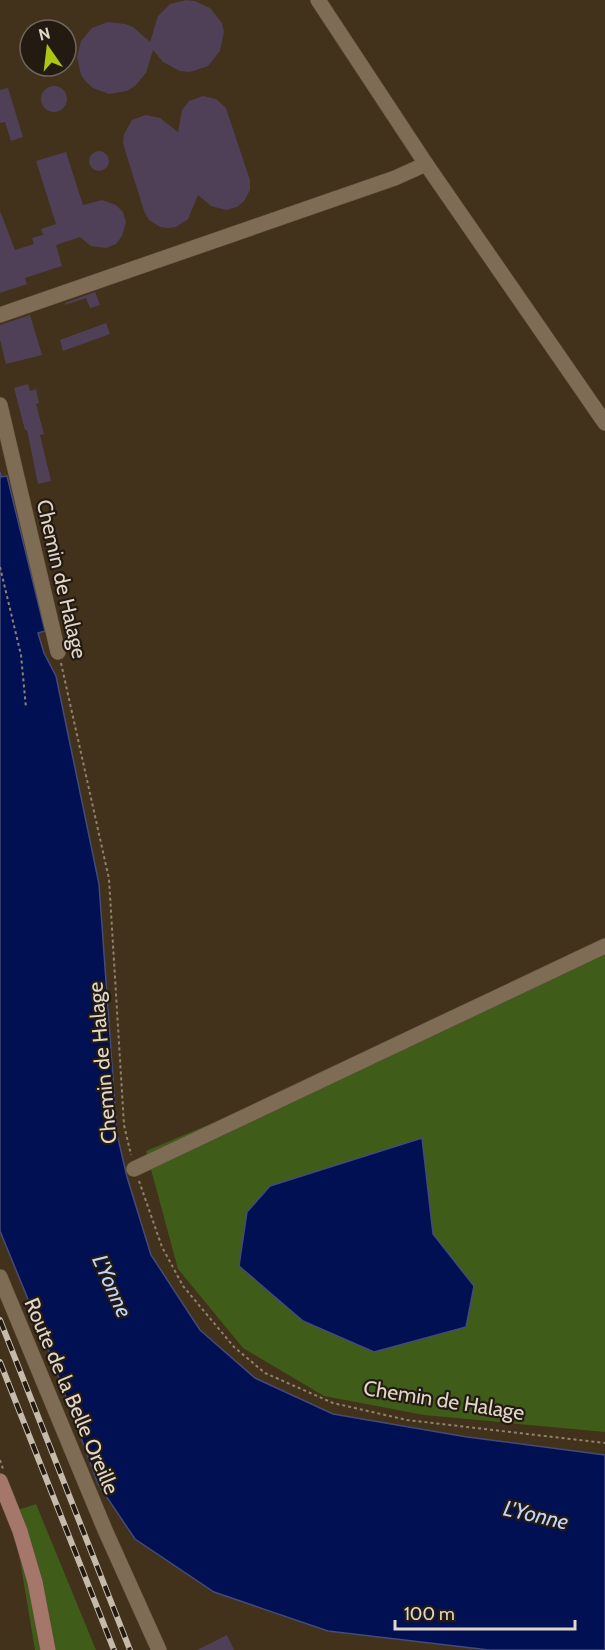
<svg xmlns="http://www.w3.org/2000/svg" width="605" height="1650" font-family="Cabin,sans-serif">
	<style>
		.green { fill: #3f5d18; fill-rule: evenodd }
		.water { fill: #011052; stroke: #444b76; stroke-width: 1.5 }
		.building { fill: #4f4057 }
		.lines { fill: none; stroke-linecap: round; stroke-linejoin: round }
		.street-casing { stroke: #5d4e3b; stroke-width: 16 }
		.secondary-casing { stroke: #5d4e3b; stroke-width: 16 }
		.path { stroke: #908271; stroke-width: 2; stroke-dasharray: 3 3; stroke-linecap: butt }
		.street { stroke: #7f6c55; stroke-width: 15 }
		.secondary { stroke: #a5766a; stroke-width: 15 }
		.rail-casing { stroke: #c6baab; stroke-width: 6 }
		.rail { stroke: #231b11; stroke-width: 4; stroke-dasharray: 11; stroke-linecap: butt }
		.labels { text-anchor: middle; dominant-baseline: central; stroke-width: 4.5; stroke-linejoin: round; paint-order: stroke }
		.street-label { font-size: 21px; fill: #e1d6c9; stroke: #231b11 }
		.water-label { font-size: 22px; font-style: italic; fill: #c0d4fd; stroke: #231b11 }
	</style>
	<rect width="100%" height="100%" fill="#42311b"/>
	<!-- green -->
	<g class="green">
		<path d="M605,945V1432L424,1415L324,1396L243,1348L178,1269L146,1151L255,1105ZM421,1138L433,1234L270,1186Z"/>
		<polygon points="36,1504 96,1650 35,1650 12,1512"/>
	</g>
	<!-- water -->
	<g class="water">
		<polygon points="0,472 1,477 7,476 45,631 38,633 44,653 56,676 99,884 117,1134 127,1177 151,1255 200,1330 255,1378 333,1414 467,1437 605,1455 605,1650 489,1650 328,1631 214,1592 135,1539 98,1484 46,1343 0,1231"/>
		<polygon points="422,1138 433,1234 474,1286 466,1327 374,1352 303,1321 239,1266 247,1212 270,1186"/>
	</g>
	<!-- building -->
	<g class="building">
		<polygon points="186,0 195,1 210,8 222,23 224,32 220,51 208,66 190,72 180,71 163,62 153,50 146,73 135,86 127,91 109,94 93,88 86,82 81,75 77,57 81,41 92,28 108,22 125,24 133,27 150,42 158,16 170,4"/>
		<circle cx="54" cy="99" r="13"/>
		<polygon points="8,88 23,137 11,141 5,122 0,123 0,90"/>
		<polygon points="203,96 216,99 226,108 250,180 250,190 244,201 237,207 226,210 211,206 198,195 188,219 176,227 168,228 160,227 149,220 144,211 125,150 123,142 124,134 132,120 146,115 160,118 178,132 182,110 189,101"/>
		<circle cx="99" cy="161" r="10"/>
		<polygon points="66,152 83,205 102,200 116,205 123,212 126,222 122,236 116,244 106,248 91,246 80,237 56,245 62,266 25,278 27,284 0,293 0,211 15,250 34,244 32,238 43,235 41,229 56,224 36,161"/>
		<polygon points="95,292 100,305 90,308 86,298 65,305 65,303"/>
		<polygon points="30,315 42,355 6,364 0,340 0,325"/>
		<polygon points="106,323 110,334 63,351 60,340"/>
		<polygon points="28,384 30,391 36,389 39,403 36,404 44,434 40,435 51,481 38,484 27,430 25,430 14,388"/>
		<polygon points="227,1635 234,1650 197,1650"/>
	</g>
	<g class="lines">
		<!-- street casing -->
		<g class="street-casing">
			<g id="street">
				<polyline points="318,0 426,164 605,423"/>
				<polyline points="0,315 395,178 426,164"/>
				<polyline points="0,405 58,652"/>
				<polyline points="134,1169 605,946"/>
				<polyline points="0,1277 105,1530 159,1650"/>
			</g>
		</g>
		<!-- secondary casing -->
		<g class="secondary-casing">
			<polyline id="secondary" points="0,1481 20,1531 35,1582 48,1650"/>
		</g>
		<!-- path -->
		<g class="path">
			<polyline points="0,567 21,655 26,708"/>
			<polyline points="61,663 109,879 124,1125 131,1155"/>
			<polyline points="139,1181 162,1247 183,1286 234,1347 265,1373 333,1403 407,1420 605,1443"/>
			<polyline points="0,1460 3,1469"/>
		</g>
		<!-- street -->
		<use href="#street" class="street"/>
		<!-- secondary -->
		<use href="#secondary" class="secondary"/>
		<!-- rail casing -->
		<g class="rail-casing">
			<g id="rail">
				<polyline points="0,1320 130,1650"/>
				<polyline points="0,1362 114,1650"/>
			</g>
		</g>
		<!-- rail -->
		<use href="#rail" class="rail"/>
	</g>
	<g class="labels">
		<!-- street labels -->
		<g class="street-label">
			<text transform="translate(62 579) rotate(77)">Chemin de Halage</text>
			<text transform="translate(102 1063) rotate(-95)">Chemin de Halage</text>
			<text transform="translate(72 1396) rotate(67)">Route de la Belle Oreille</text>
			<text transform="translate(444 1400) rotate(9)">Chemin de Halage</text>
		</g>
		<!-- water labels -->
		<g class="water-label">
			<text transform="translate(112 1286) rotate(66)">L'Yonne</text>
			<text transform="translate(536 1515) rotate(13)">L'Yonne</text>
		</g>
	</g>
	<!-- north arrow -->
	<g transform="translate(48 48) rotate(346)"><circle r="28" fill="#231b11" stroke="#6f665b" stroke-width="1.5"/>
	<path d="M0-4.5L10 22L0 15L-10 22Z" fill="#acc613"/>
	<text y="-9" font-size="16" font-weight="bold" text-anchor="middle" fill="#e1d6c9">N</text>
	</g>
	<!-- scale -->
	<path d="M395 1620v9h180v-9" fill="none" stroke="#e1d6c9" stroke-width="3"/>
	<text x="404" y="1620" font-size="18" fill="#e1d6c9" stroke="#231b11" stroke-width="4.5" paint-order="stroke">100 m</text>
</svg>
